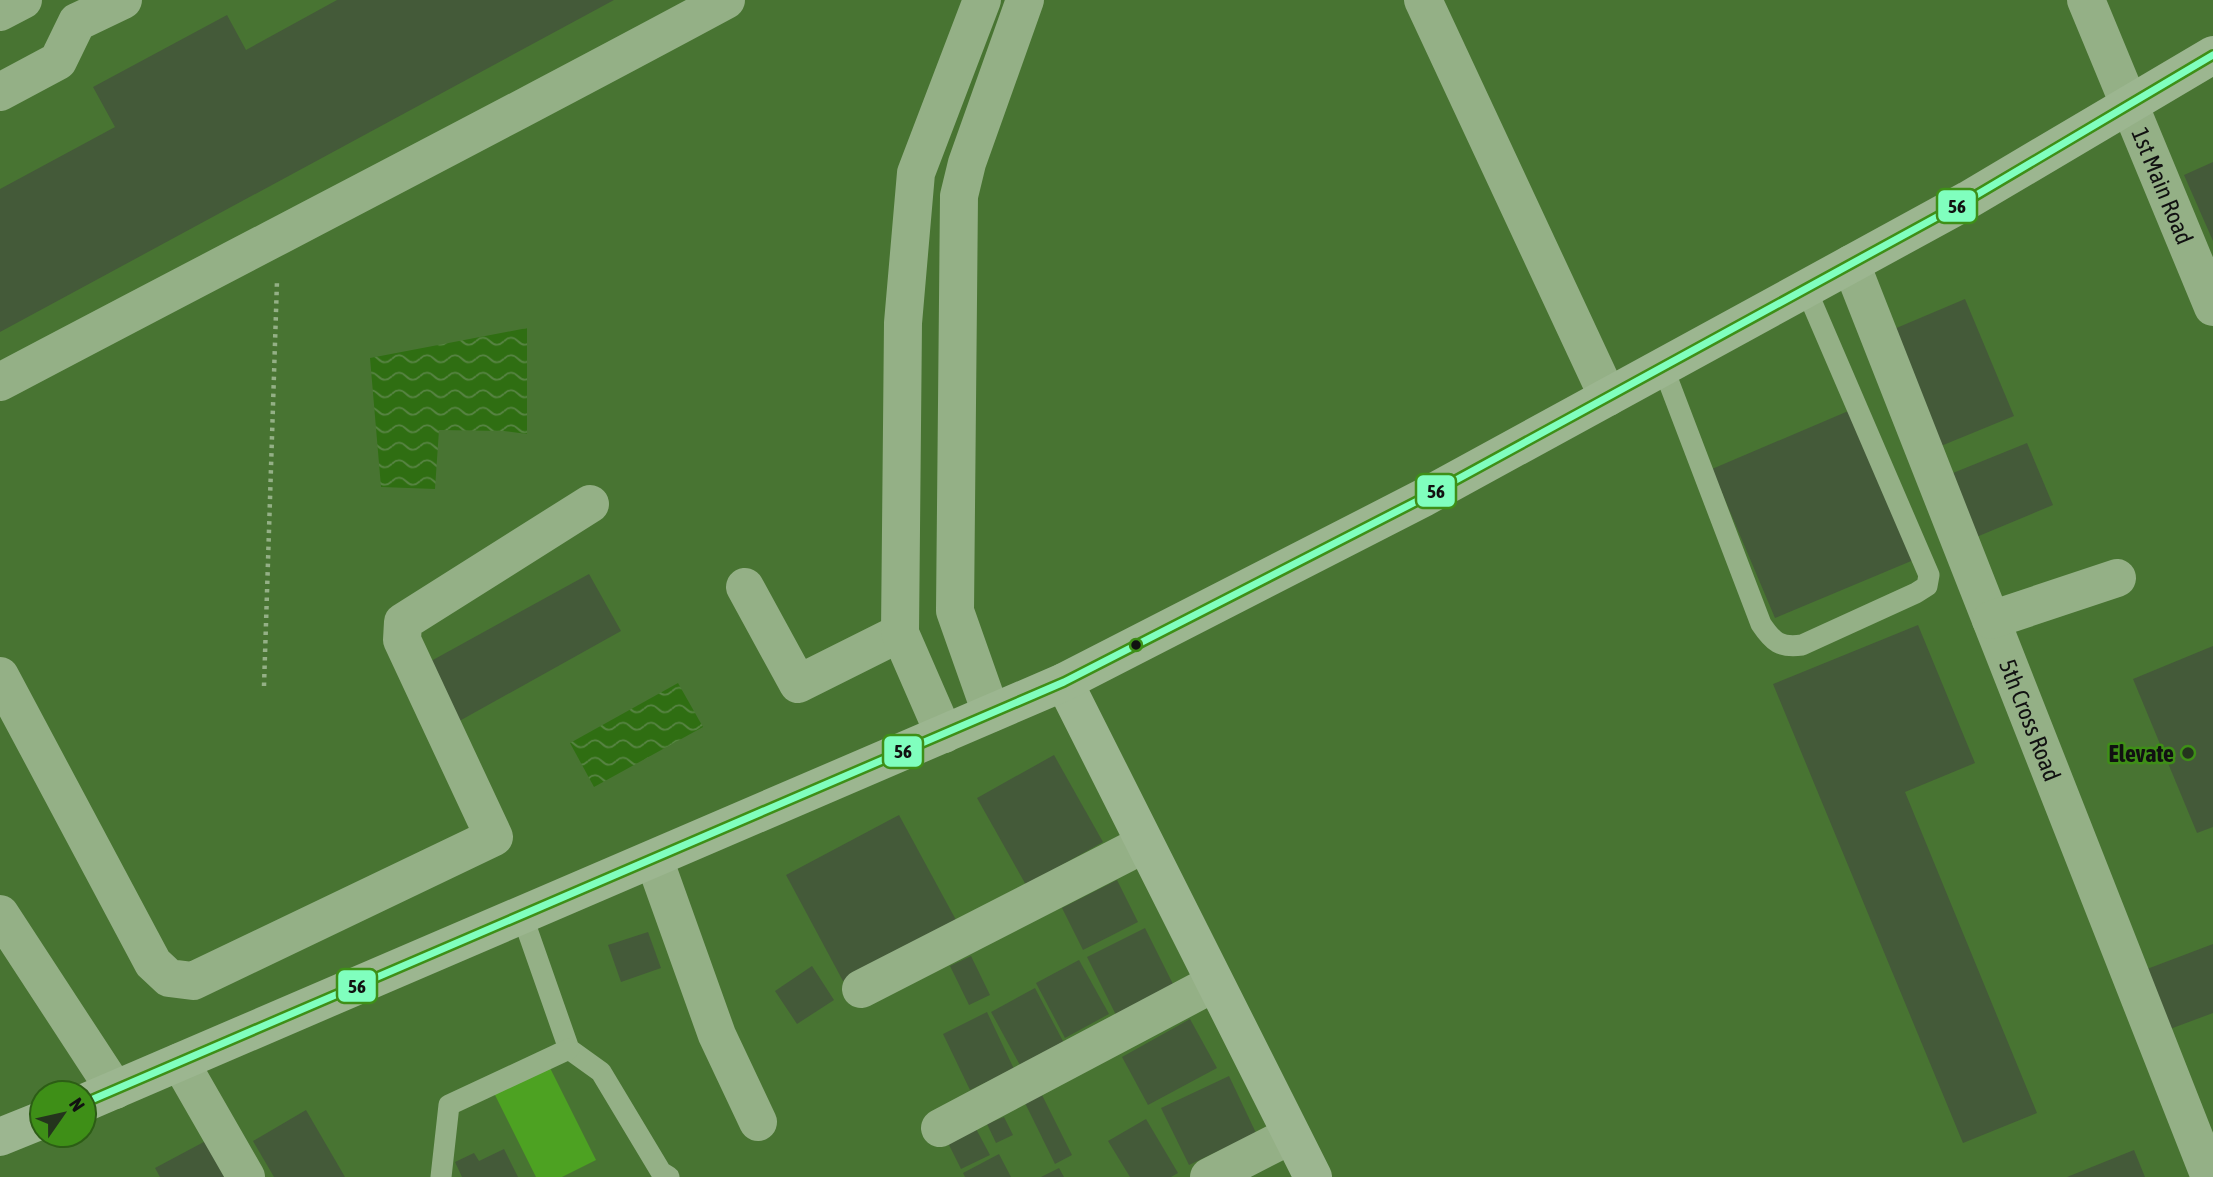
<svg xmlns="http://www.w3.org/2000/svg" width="2213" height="1177" font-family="'Asap Condensed',sans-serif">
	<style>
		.grass { fill: #4da222 }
		.water { fill: url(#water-waves) }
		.building { fill: #445a39 }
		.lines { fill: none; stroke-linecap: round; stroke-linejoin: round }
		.path { stroke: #94b086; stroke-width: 4.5; stroke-dasharray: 3.5 5; stroke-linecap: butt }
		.lane { stroke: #94b086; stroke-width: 21 }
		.street { stroke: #94b086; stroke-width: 38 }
		.secondary { stroke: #9cb690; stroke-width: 38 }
		.bus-1-casing { stroke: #3e8f17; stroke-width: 12 }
		.bus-1 { stroke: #80ffbe; stroke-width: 7 }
		.bus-dot { fill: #111; stroke: #3e8f17; stroke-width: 2.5 }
		.poi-dot { fill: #24341d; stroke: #3e8f17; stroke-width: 2.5 }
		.labels { text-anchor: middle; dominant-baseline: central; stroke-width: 5; stroke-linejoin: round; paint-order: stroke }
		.street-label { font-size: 24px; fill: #111; stroke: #3e8f17 }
		.poi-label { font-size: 24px; font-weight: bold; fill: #111; stroke: #3e8f17; text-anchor: end }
		.line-badge { stroke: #3e8f17; stroke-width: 2.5 }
		.pale-badge-label { font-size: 19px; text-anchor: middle; font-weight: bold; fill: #111 }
	</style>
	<defs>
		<pattern id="water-waves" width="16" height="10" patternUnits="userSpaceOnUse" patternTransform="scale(1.75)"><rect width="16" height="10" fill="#2f6e12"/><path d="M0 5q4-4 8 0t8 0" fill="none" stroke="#588444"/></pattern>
	</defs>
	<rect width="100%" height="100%" fill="#487432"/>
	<!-- grass -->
	<polygon class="grass" points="544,1056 596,1160 562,1177 536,1177 489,1083"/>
	<!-- water -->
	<g class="water">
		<polygon points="527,328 527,434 504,431 439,430 435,489 381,487 370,358"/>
		<polygon points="678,683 703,727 594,787 570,743"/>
	</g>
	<!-- building -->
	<g class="building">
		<polygon points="337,0 614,0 0,332 0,189 115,127 93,87 227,15 246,50"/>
		<polygon points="2213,162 2213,241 2184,175"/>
		<polygon points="1965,299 2014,416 1936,448 1887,332"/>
		<polygon points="1853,409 1916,559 1775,618 1712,469"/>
		<polygon points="2027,443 2053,505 1974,538 1948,475"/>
		<polygon points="589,574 621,631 454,724 422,666"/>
		<polygon points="1918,625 1975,763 1905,792 2037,1113 1963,1143 1773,684"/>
		<polygon points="2213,646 2213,827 2197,833 2133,679"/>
		<polygon points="1054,755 1103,842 1026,885 977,798"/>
		<polygon points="899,815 956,920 843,981 786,875"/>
		<polygon points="1117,880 1138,922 1083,950 1062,908"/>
		<polygon points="1145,928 1175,988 1117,1017 1087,957"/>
		<polygon points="648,932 661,968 621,982 608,945"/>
		<polygon points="2213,944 2213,1013 2170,1029 2147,969"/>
		<polygon points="971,956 990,995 969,1005 950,966"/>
		<polygon points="1079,960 1109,1014 1065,1038 1036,983"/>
		<polygon points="812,966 834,1000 797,1024 775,991"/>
		<polygon points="1035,988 1064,1043 1021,1067 991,1012"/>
		<polygon points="987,1012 1014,1069 970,1090 943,1034"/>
		<polygon points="1190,1019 1217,1068 1148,1105 1122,1057"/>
		<polygon points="1229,1076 1256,1133 1189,1165 1161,1108"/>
		<polygon points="1042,1095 1072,1155 1055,1164 1025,1103"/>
		<polygon points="306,1110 345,1177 274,1177 253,1141"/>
		<polygon points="1004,1117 1013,1135 996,1143 987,1124"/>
		<polygon points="1146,1119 1178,1173 1171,1177 1130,1177 1108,1141"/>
		<polygon points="975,1127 990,1155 961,1169 947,1141"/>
		<polygon points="215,1136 237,1177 160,1177 155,1168"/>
		<polygon points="504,1149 518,1177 462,1177 455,1162 474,1153 479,1161"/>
		<polygon points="2134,1150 2145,1177 2067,1177"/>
		<polygon points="999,1154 1011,1177 965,1177 963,1173"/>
		<polygon points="1059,1168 1064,1177 1041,1177"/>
	</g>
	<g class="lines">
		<!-- path -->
		<polyline class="path" points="264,686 277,281"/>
		<!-- lane -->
		<g class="lane">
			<path d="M1663,367L1761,624C1773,642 1780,648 1802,645L1916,593L1927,586L1929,575L1806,289"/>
			<polyline points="522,915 569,1049 601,1072 661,1172 669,1177"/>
			<polyline points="441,1177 449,1105 569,1049"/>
		</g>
		<!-- street -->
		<g class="street">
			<polyline points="1423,0 1608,397"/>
			<path id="s1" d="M2086,0L2213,307"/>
			<polyline points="0,12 23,0"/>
			<polyline points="0,92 58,61 77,22 123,0"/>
			<path id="s2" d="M1851,264L2210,1177"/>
			<path d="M0,382C242,254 485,130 726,0"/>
			<polyline points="745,587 798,684 900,633"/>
			<polyline points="1991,620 2117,578"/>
			<polyline points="0,676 153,963 169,978 193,981 494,837 402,640 403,622 590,504"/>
			<polyline points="991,713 955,611 959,196 967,163 1025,0"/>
			<polyline points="944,734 900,633 903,323 916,173 982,0"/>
			<polyline points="654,859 717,1035 758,1122"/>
			<polyline points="0,914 115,1090"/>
			<polyline points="861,989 1144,844"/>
			<polyline points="180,1062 246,1177"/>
			<polyline points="940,1128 1214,983"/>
			<polyline points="1209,1177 1291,1135"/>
		</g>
		<!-- secondary -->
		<g class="secondary">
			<polyline points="1064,682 1313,1177"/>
			<polyline points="84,1103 1064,682 1423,498 1968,200 2213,55"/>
			<polyline points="0,1137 42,1120"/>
		</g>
		<!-- bus-1 casing -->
		<g class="bus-1-casing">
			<polyline id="bus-1" points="84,1103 1064,682 1423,498 1968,200 2213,55"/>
		</g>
		<!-- bus-1 -->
		<use href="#bus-1" class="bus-1"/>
	</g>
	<!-- markers -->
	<circle class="bus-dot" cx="1136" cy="645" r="6"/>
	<circle class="poi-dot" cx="2188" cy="753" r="7"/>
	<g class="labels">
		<!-- street labels -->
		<g class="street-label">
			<text stroke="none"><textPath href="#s1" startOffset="201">1st Main Road</textPath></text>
			<text stroke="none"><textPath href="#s2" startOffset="490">5th Cross Road</textPath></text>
		</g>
		<!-- poi labels -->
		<g class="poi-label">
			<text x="2174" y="753">Elevate</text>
		</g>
	</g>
	<g class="line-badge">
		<rect x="1937" y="189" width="40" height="34" rx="7" fill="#80ffbe"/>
		<rect x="1416" y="474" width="40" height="34" rx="7" fill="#80ffbe"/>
		<rect x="883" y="735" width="40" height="33" rx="7" fill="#80ffbe"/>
		<rect x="337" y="969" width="40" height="34" rx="7" fill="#80ffbe"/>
	</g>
	<g class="pale-badge-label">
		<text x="1957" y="213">56</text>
		<text x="1436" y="498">56</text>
		<text x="903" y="758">56</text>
		<text x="357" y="993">56</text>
	</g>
	<!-- north arrow -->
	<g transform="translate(63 1114) rotate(56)"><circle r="33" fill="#3e8f17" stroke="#2c5d15" stroke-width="2"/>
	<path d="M0-5L12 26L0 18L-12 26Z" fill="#24341d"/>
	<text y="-10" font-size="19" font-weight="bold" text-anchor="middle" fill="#111111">N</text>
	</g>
</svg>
